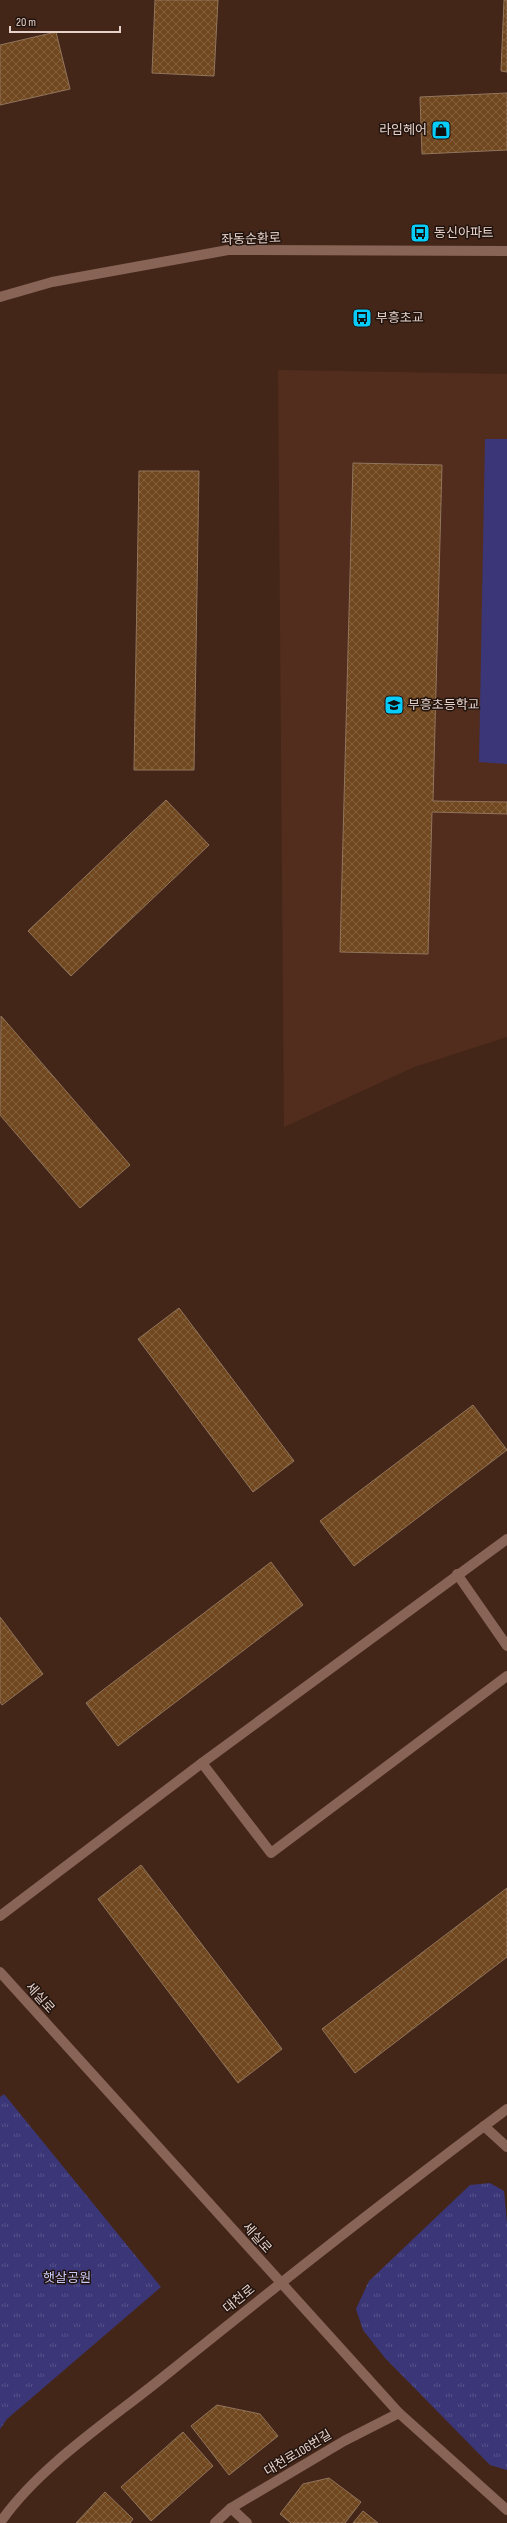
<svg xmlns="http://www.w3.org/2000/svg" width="507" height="2523" font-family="'Sofia Sans Condensed','Noto Sans KR',sans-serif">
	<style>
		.built { fill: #522d1e }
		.grass { fill: url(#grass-tufts) }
		.garden { fill: #3a3678 }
		.building { fill: url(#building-cross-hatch); stroke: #91755c }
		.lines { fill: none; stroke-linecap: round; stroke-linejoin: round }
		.minor { stroke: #876456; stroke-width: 10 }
		.labels { text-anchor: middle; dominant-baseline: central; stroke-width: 3; stroke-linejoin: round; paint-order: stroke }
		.poi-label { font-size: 13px; fill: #e6d2ca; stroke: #21130e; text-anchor: start }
		.street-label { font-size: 13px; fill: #e6d2ca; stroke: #21130e }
		.park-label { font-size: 13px; fill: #c7c9f8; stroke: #21130e }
	</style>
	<defs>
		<pattern id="grass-tufts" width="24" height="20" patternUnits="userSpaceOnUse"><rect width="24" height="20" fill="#3a3678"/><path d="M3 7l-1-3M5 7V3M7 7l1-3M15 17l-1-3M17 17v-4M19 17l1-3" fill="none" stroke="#56528a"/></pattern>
		<pattern id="building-cross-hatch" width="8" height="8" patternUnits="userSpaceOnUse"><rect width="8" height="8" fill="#70471e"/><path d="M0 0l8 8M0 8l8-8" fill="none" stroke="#84613d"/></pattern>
	</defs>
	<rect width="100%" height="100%" fill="#442619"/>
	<!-- built -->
	<polygon class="built" points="278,370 507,374 507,1037 414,1067 284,1127"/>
	<!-- grass -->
	<g class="grass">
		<polygon points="4,2094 161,2287 7,2419 0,2429 0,2097"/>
		<polygon points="490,2183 504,2191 507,2223 507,2470 490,2465 385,2358 363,2330 356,2309 369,2281 470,2185"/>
	</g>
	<!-- garden -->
	<polygon class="garden" points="485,439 507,439 507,764 479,762"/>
	<!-- building -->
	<g class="building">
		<polygon points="155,0 218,0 214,76 152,73"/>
		<polygon points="504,0 507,0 507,72 501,71"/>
		<polygon points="56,32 70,89 0,105 0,45"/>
		<polygon points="507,93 507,150 422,154 420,97"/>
		<polygon points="353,463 442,465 433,801 507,802 507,814 432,812 428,954 340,952"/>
		<polygon points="139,471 199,471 194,770 134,770"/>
		<polygon points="166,800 209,845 71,976 28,931"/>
		<polygon points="1,1016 130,1165 80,1208 0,1115"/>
		<polygon points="179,1308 294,1461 253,1492 138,1339"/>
		<polygon points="473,1405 507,1450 354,1566 320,1521"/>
		<polygon points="271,1562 303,1605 118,1746 86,1703"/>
		<polygon points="0,1617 43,1674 2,1705 0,1702"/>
		<polygon points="141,1865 282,2049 238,2083 98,1899"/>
		<polygon points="507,1888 507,1957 355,2073 322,2029"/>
		<polygon points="217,2405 260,2414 278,2436 229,2475 191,2426"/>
		<polygon points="183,2432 213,2466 151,2521 121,2487"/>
		<polygon points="329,2478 361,2502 345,2523 291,2523 280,2514 303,2484"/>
		<polygon points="105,2492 133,2519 130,2523 76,2523"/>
		<polygon points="363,2511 378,2523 353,2523"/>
	</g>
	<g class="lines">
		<!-- minor -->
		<g class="minor">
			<polyline points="0,297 52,282 228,250 507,251"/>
			<polyline points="457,1574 507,1646"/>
			<polyline points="202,1763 271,1853 507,1676"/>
			<polyline points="0,1916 202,1763 507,1539"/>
			<polyline points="0,1972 399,2413 507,2510"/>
			<polyline points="484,2126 507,2147"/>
			<polyline points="231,2508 247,2523"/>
			<path d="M0,2523C37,2468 110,2420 162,2378C275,2287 390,2196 507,2109"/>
			<polyline points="215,2523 231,2508 344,2441 399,2413"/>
		</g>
	</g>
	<!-- icons -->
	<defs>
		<g id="shop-square" transform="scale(1)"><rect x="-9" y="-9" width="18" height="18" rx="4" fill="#07cbf9" stroke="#21130e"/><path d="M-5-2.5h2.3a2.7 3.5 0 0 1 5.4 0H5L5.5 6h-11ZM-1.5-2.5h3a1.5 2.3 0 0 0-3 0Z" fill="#111"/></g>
		<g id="bus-square" transform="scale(1)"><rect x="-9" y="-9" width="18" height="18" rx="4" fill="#07cbf9" stroke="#21130e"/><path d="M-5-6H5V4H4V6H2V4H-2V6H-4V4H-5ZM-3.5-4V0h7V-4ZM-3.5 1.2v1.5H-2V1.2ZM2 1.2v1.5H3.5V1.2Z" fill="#111"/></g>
		<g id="school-square" transform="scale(1)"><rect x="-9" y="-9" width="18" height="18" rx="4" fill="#07cbf9" stroke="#21130e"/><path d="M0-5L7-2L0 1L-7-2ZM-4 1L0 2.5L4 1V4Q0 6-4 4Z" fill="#111"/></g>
	</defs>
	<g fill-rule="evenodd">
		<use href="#shop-square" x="441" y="130"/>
		<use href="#bus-square" x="420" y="233"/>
		<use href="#bus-square" x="362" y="318"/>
		<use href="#school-square" x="394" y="705"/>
	</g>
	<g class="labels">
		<!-- poi labels -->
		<g class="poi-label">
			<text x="427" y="130" text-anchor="end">라임헤어</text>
			<text x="434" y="233">동신아파트</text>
			<text x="376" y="318">부흥초교</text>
			<text x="408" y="705">부흥초등학교</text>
		</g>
		<!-- street labels -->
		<g class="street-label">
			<text transform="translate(251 239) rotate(-2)">좌동순환로</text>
			<text transform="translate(40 1998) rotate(48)">세실로</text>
			<text transform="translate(257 2238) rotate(48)">세실로</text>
			<text transform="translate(239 2299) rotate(-39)">대천로</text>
			<text transform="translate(298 2453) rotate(-31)">대천로106번길</text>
		</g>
		<!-- park labels -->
		<g class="park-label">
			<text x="67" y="2278">햇살공원</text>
		</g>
	</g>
	<!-- scale -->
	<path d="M10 26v6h110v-6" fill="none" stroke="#e6d2ca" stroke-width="2"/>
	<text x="16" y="26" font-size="12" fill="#e6d2ca" stroke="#21130e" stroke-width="3" paint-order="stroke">20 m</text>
</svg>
